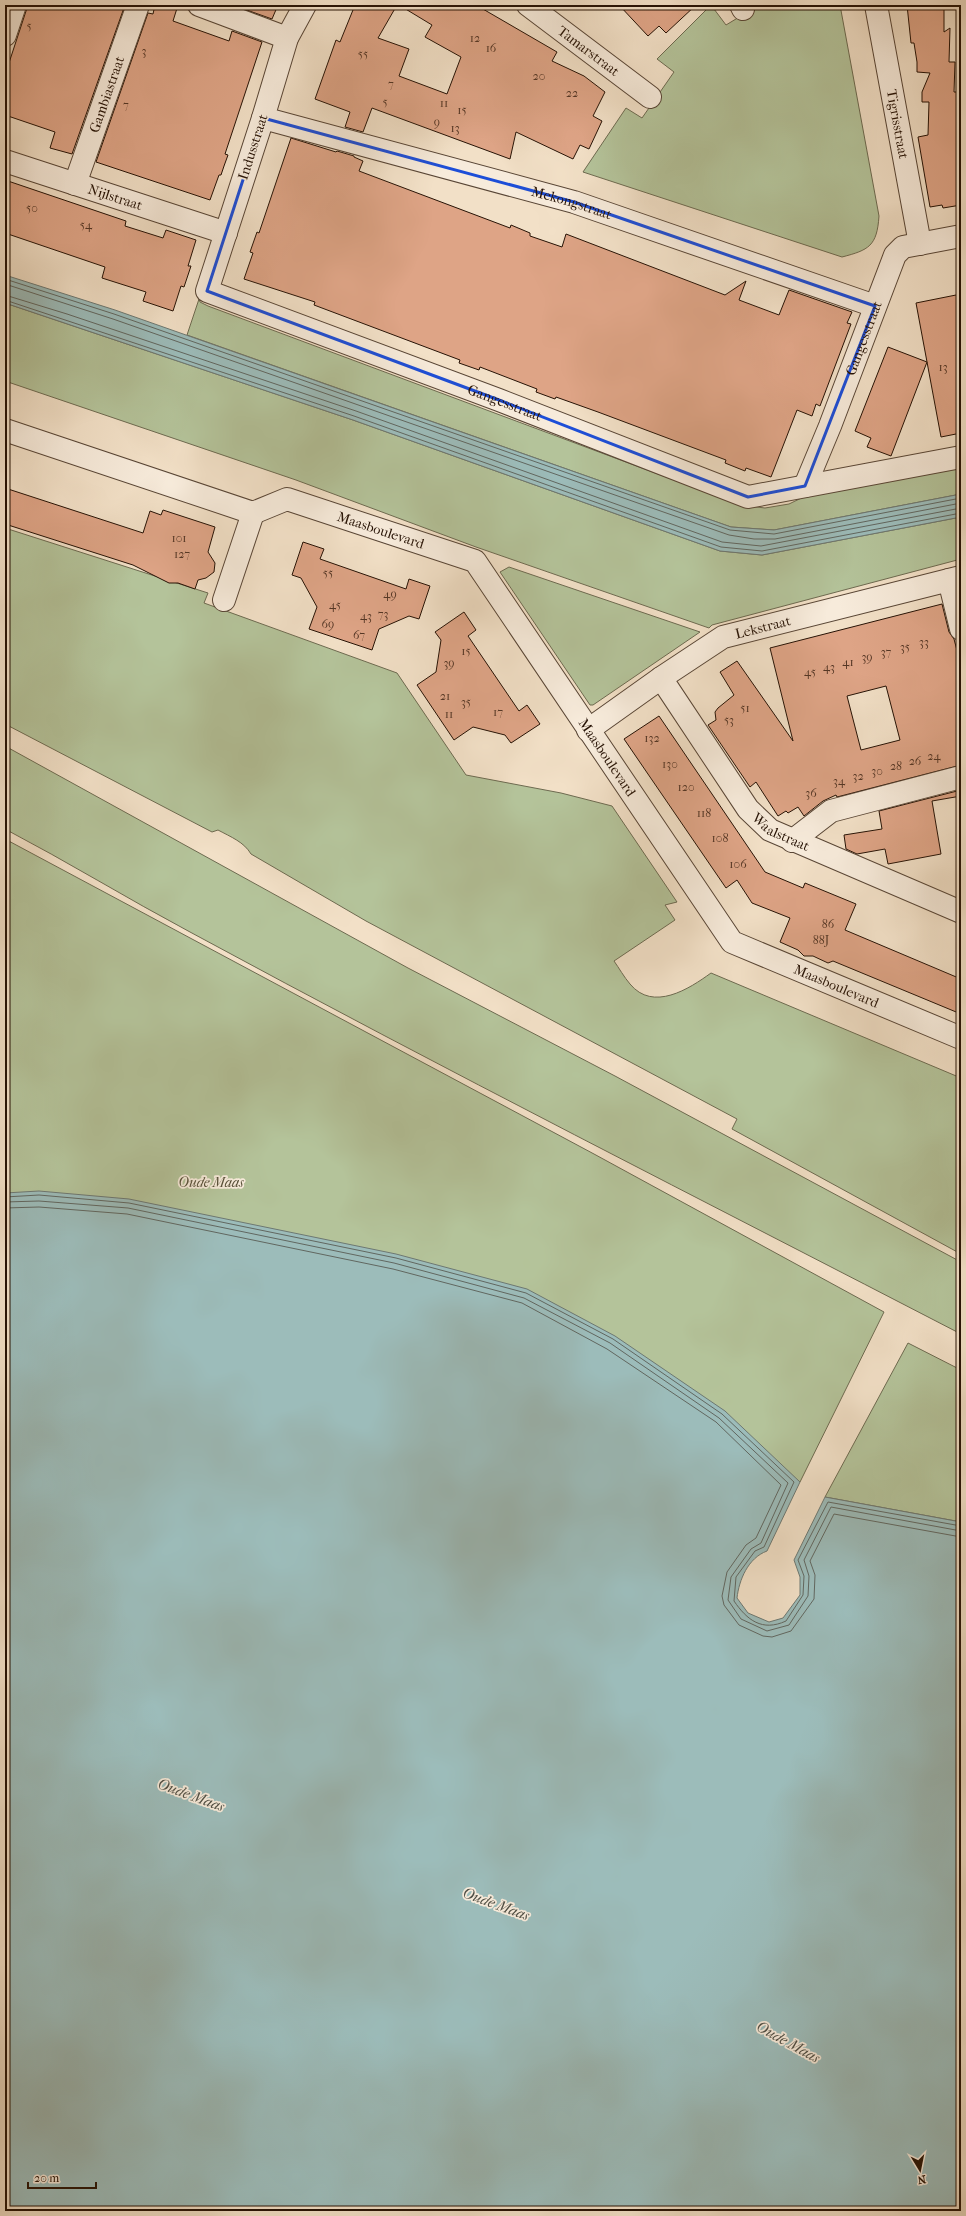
<svg xmlns="http://www.w3.org/2000/svg" width="966" height="2216" font-family="'IM FELL French Canon',serif">
	<style>
		.green { fill: #b4c39a; stroke: #6d6a50 }
		.water { fill: #9cbcba; stroke: #6d7872 }
		.lines { fill: none; stroke-linecap: round; stroke-linejoin: round }
		.shore { stroke: #616760; stroke-width: 1 }
		.building { fill: #dea486; stroke: #261205; fill-rule: evenodd }
		.minor-casing { stroke: #594636; stroke-width: 24 }
		.minor { stroke: #f7ebdb; stroke-width: 22 }
		.marked { fill: none; stroke: #1d4ed8; stroke-width: 3; stroke-linejoin: round }
		.labels { text-anchor: middle; dominant-baseline: central; stroke-width: 3.5; stroke-linejoin: round; paint-order: stroke }
		.number-label { font-size: 12px; fill: #543625 }
		.street-label { font-size: 14px; fill: #261205; stroke: #f7ebdb }
		.park-label { font-size: 14px; font-style: italic; fill: #585039; stroke: #f7ebdb }
		.water-label { font-size: 15px; font-style: italic; fill: #4f4e44; stroke: #f7ebdb }
	</style>
	<rect width="100%" height="100%" fill="#f2e0c7"/>
	<filter id="stains"><feTurbulence type="fractalNoise" baseFrequency=".005" numOctaves="4"/><feColorMatrix values="0 0 0 0 .2 0 0 0 0 .09 0 0 0 0 .02 0 0 0 .5 -.17"/></filter>
	<radialGradient id="worn" r=".72"><stop offset=".6" stop-color="#630" stop-opacity="0"/><stop offset="1" stop-color="#630" stop-opacity=".3"/></radialGradient>
	<!-- green -->
	<g class="green">
		<path d="M711,5L726,25L759,5H840L879,216C877,246 869,250 842,257L583,172L626,108L642,118L674,72L657,59Z"/>
		<polygon points="199,299 200,302 208,306 741,505 765,508 789,504 818,490 961,463 961,494 774,530 731,527 187,335"/>
		<polygon points="5,303 353,420 720,551 762,555 961,517 961,559 712,625 709,628 476,547 296,480 5,381"/>
		<path d="M5,528L208,593L204,603L397,673L466,775L561,793L612,806L677,902L665,905L675,920L614,961C619,968 624,977 630,984C653,1012 689,989 711,973L961,1078V1254L732,1129L737,1119L366,921L251,854C244,842 231,837 218,830L212,832L5,724Z"/>
		<polygon points="509,567 700,632 593,705 590,705 500,572"/>
		<path d="M5,746L408,968L615,1076L961,1262V1334C704,1201 445,1070 190,932C128,899 68,862 5,829Z"/>
		<polygon points="5,839 594,1154 884,1312 800,1482 797,1480 758,1554 745,1558 5,1328"/>
		<polygon points="908,1343 961,1370 961,1522 825,1497"/>
	</g>
	<!-- water -->
	<g class="water">
		<polygon points="5,275 115,310 731,527 774,530 961,494 961,517 762,555 720,551 353,420 5,303"/>
		<path d="M39,1191L129,1199L396,1254L527,1289L615,1336L725,1411L800,1482L767,1551C748,1558 739,1580 737,1598L748,1613L769,1622L783,1618L800,1595V1577L794,1560L825,1497L961,1522V2211H5V1193Z"/>
	</g>
	<g class="lines">
		<!-- shore -->
		<g class="shore">
			<polyline points="5,279 114,314 730,530 774,534 961,498"/>
			<polyline points="5,284 113,319 729,535 754,539 775,539 961,503"/>
			<polyline points="5,295 67,314 356,411 722,542 761,546 961,508"/>
			<polyline points="5,300 354,416 721,547 762,551 961,513"/>
			<path d="M5,1197L39,1195L129,1203L396,1258L526,1293L613,1339L722,1414L794,1482L764,1547L755,1551L736,1577L734,1601C747,1620 762,1632 786,1621L803,1595L804,1576L798,1560L828,1502L961,1526"/>
			<polyline points="5,1202 39,1201 128,1208 394,1263 524,1298 610,1343 719,1418 788,1483 761,1543 751,1549 731,1577 728,1600 741,1619 767,1631 789,1625 808,1596 809,1576 804,1560 831,1507 961,1531"/>
			<polyline points="5,1208 39,1207 127,1214 393,1269 522,1303 607,1349 716,1422 781,1485 756,1538 746,1545 727,1572 722,1596 724,1605 739,1625 763,1636 772,1637 791,1631 814,1599 815,1575 810,1561 834,1514 961,1537"/>
		</g>
	</g>
	<!-- building -->
	<g class="building">
		<polygon points="28,5 125,5 72,154 50,148 55,132 5,115 5,75"/>
		<polygon points="155,5 178,5 173,21 229,41 232,31 262,42 225,154 228,155 224,166 221,175 219,175 210,200 96,162 148,13 153,14"/>
		<polygon points="243,5 278,5 272,19 241,8"/>
		<polygon points="355,5 397,5 378,38 409,49 399,76 447,94 461,57 425,37 432,25 399,5 476,5 557,52 552,61 584,76 605,92 593,116 602,121 589,149 580,145 573,159 516,132 510,159 372,108 363,132 345,127 350,112 315,99 336,40 340,42"/>
		<polygon points="619,5 696,5 666,33 659,26 648,36"/>
		<polygon points="907,5 944,5 944,32 950,28 949,62 955,62 954,92 960,92 961,205 943,208 942,205 930,207 918,137 928,135 929,102 922,102 922,92 930,73 917,72 917,62 914,43 911,43"/>
		<polygon points="291,138 336,152 337,151 354,156 354,157 363,161 359,171 510,228 511,225 530,233 530,236 562,247 566,234 725,295 746,281 739,300 779,315 789,290 852,312 847,323 851,324 820,406 816,404 812,416 797,410 771,477 746,468 745,471 725,463 726,460 598,412 556,397 555,399 536,392 537,389 480,367 479,370 459,363 460,360 314,305 315,302 244,279 253,253 250,252 257,232 259,233"/>
		<polygon points="5,180 126,221 125,226 163,238 166,230 196,240 188,266 191,266 184,287 181,286 173,311 143,301 146,292 102,278 105,267 5,233"/>
		<polygon points="961,294 961,433 941,437 916,303"/>
		<polygon points="888,347 927,362 891,456 867,447 871,438 855,431"/>
		<polygon points="5,488 143,533 150,511 161,515 163,510 215,527 208,552 215,563 214,572 206,578 198,580 195,589 178,583 169,583 133,565 5,524"/>
		<polygon points="303,542 324,549 320,559 406,589 409,579 430,586 419,619 409,616 379,629 372,650 309,629 317,607 301,578 292,575"/>
		<path d="M942,604L949,632L954,639L961,666V765L837,797L836,795L823,801L804,816L798,807L788,813L786,811L778,816L756,782L750,787L708,725L716,720L715,712L718,708L734,695L720,672L737,661L793,741L770,648ZM886,686L900,740L861,750L847,696Z"/>
		<polygon points="464,612 476,630 468,636 519,711 527,705 540,724 511,743 505,735 473,727 454,740 417,685 436,672 441,640 435,632"/>
		<polygon points="659,716 765,872 803,888 805,883 856,904 845,930 961,979 961,1014 833,961 828,963 813,956 804,956 798,950 780,942 790,918 752,903 737,880 726,888 624,739"/>
		<polygon points="961,790 961,796 932,801 941,854 888,864 885,849 857,854 846,849 844,835 882,829 879,811"/>
	</g>
	<g class="lines">
		<!-- minor casing -->
		<g class="minor-casing">
			<g id="minor">
				<polyline points="199,5 287,38"/>
				<path id="s1" d="M305,5L287,38L263,118L207,291L499,400L748,497L961,457"/>
				<path id="s2" d="M528,5L650,97"/>
				<polyline points="741,5 743,9"/>
				<path id="s3" d="M876,5L920,244"/>
				<polyline points="5,35 15,5"/>
				<path id="s4" d="M263,118L574,202L875,306"/>
				<path id="s5" d="M5,161L226,233"/>
				<path id="s6" d="M75,184L138,5"/>
				<path id="s7" d="M5,430L253,513L287,499L475,561L732,942L961,1038"/>
				<path id="s8" d="M805,486L830,426L895,255L903,247L961,236"/>
				<polyline points="949,580 961,629"/>
				<polyline points="224,600 253,513"/>
				<path id="s9" d="M661,678L748,809L770,830L961,912"/>
				<path id="s10" d="M588,730L661,678L723,637L961,577"/>
				<polyline points="792,841 831,811 961,777"/>
			</g>
		</g>
		<!-- minor -->
		<use href="#minor" class="minor"/>
	</g>
	<!-- marked area -->
	<path class="marked" d="M263,118L574,202L875,306L805,486L748,497L499,400L207,291Z"/>
	<g class="labels">
		<!-- number labels -->
		<g class="number-label">
			<text x="29" y="26">5</text>
			<text x="475" y="38">12</text>
			<text x="491" y="48">16</text>
			<text x="144" y="51">3</text>
			<text x="363" y="54">55</text>
			<text x="539" y="76">20</text>
			<text x="391" y="84">7</text>
			<text x="572" y="93">22</text>
			<text x="385" y="102">5</text>
			<text x="444" y="103">11</text>
			<text x="126" y="105">7</text>
			<text x="462" y="110">15</text>
			<text x="437" y="122">9</text>
			<text x="455" y="128">13</text>
			<text x="32" y="208">50</text>
			<text x="86" y="225">54</text>
			<text x="943" y="367">13</text>
			<text x="179" y="538">101</text>
			<text x="182" y="554">127</text>
			<text x="328" y="573">55</text>
			<text x="390" y="594">49</text>
			<text x="335" y="605">45</text>
			<text x="383" y="614">73</text>
			<text x="366" y="616">43</text>
			<text x="328" y="624">69</text>
			<text x="359" y="635">67</text>
			<text x="924" y="642">33</text>
			<text x="905" y="647">35</text>
			<text x="466" y="651">15</text>
			<text x="886" y="652">37</text>
			<text x="867" y="657">39</text>
			<text x="848" y="662">41</text>
			<text x="449" y="663">39</text>
			<text x="829" y="667">43</text>
			<text x="810" y="672">45</text>
			<text x="445" y="696">21</text>
			<text x="466" y="702">35</text>
			<text x="745" y="708">51</text>
			<text x="498" y="712">17</text>
			<text x="449" y="714">11</text>
			<text x="729" y="720">53</text>
			<text x="652" y="738">132</text>
			<text x="934" y="756">24</text>
			<text x="915" y="761">26</text>
			<text x="670" y="764">130</text>
			<text x="896" y="766">28</text>
			<text x="877" y="771">30</text>
			<text x="858" y="776">32</text>
			<text x="839" y="781">34</text>
			<text x="686" y="787">120</text>
			<text x="811" y="793">36</text>
			<text x="704" y="813">118</text>
			<text x="720" y="838">108</text>
			<text x="738" y="864">106</text>
			<text x="828" y="924">86</text>
			<text x="821" y="940">88J</text>
		</g>
		<!-- street labels -->
		<g class="street-label">
			<text stroke="none"><textPath href="#s2" startOffset="76">Tamarstraat</textPath></text>
			<text stroke="none"><textPath href="#s6" startOffset="95">Gambiastraat</textPath></text>
			<text stroke="none"><textPath href="#s3" startOffset="121">Tigrisstraat</textPath></text>
			<text transform="translate(253 147) rotate(-72)">Indusstraat</text>
			<text stroke="none"><textPath href="#s5" startOffset="116">Nijlstraat</textPath></text>
			<text stroke="none"><textPath href="#s4" startOffset="320">Mekongstraat</textPath></text>
			<text stroke="none"><textPath href="#s8" startOffset="159">Gangesstraat</textPath></text>
			<text stroke="none"><textPath href="#s1" startOffset="621">Gangesstraat</textPath></text>
			<text stroke="none"><textPath href="#s7" startOffset="397">Maasboulevard</textPath></text>
			<text stroke="none"><textPath href="#s10" startOffset="205">Lekstraat</textPath></text>
			<text stroke="none"><textPath href="#s7" startOffset="733">Maasboulevard</textPath></text>
			<text stroke="none"><textPath href="#s9" startOffset="198">Waalstraat</textPath></text>
			<text stroke="none"><textPath href="#s7" startOffset="1069">Maasboulevard</textPath></text>
		</g>
		<!-- park labels -->
		<g class="park-label">
			<text x="211" y="1182">Oude Maas</text>
		</g>
		<!-- water labels -->
		<g class="water-label">
			<text transform="translate(191 1795) rotate(20)">Oude Maas</text>
			<text transform="translate(496 1904) rotate(20)">Oude Maas</text>
			<text transform="translate(788 2042) rotate(29)">Oude Maas</text>
		</g>
	</g>
	<!-- margin -->
	<rect width="966" height="2216" fill="none" stroke="#f2e0c7" stroke-width="20"/>
	<rect x="6" y="6" width="954" height="2204" fill="none" stroke="#261205" stroke-width="2"/>
	<rect x="10" y="10" width="946" height="2196" fill="none" stroke="#261205"/>
	<!-- north arrow -->
	<g transform="translate(920 2170) rotate(170)" stroke="#f7ebdb" stroke-width="3" paint-order="stroke">
	<path d="M0-3L7 15L0 10L-7 15Z" fill="#261205"/>
	<text y="-6" font-size="11" font-weight="bold" text-anchor="middle" fill="#261205">N</text>
	</g>
	<!-- scale -->
	<path d="M28 2182v6h68v-6" fill="none" stroke="#261205" stroke-width="2"/>
	<text x="34" y="2182" font-size="12" fill="#261205" stroke="#f7ebdb" stroke-width="3" paint-order="stroke">20 m</text>
	<rect width="100%" height="100%" filter="url(#stains)"/>
	<rect width="100%" height="100%" fill="url(#worn)"/>
</svg>
